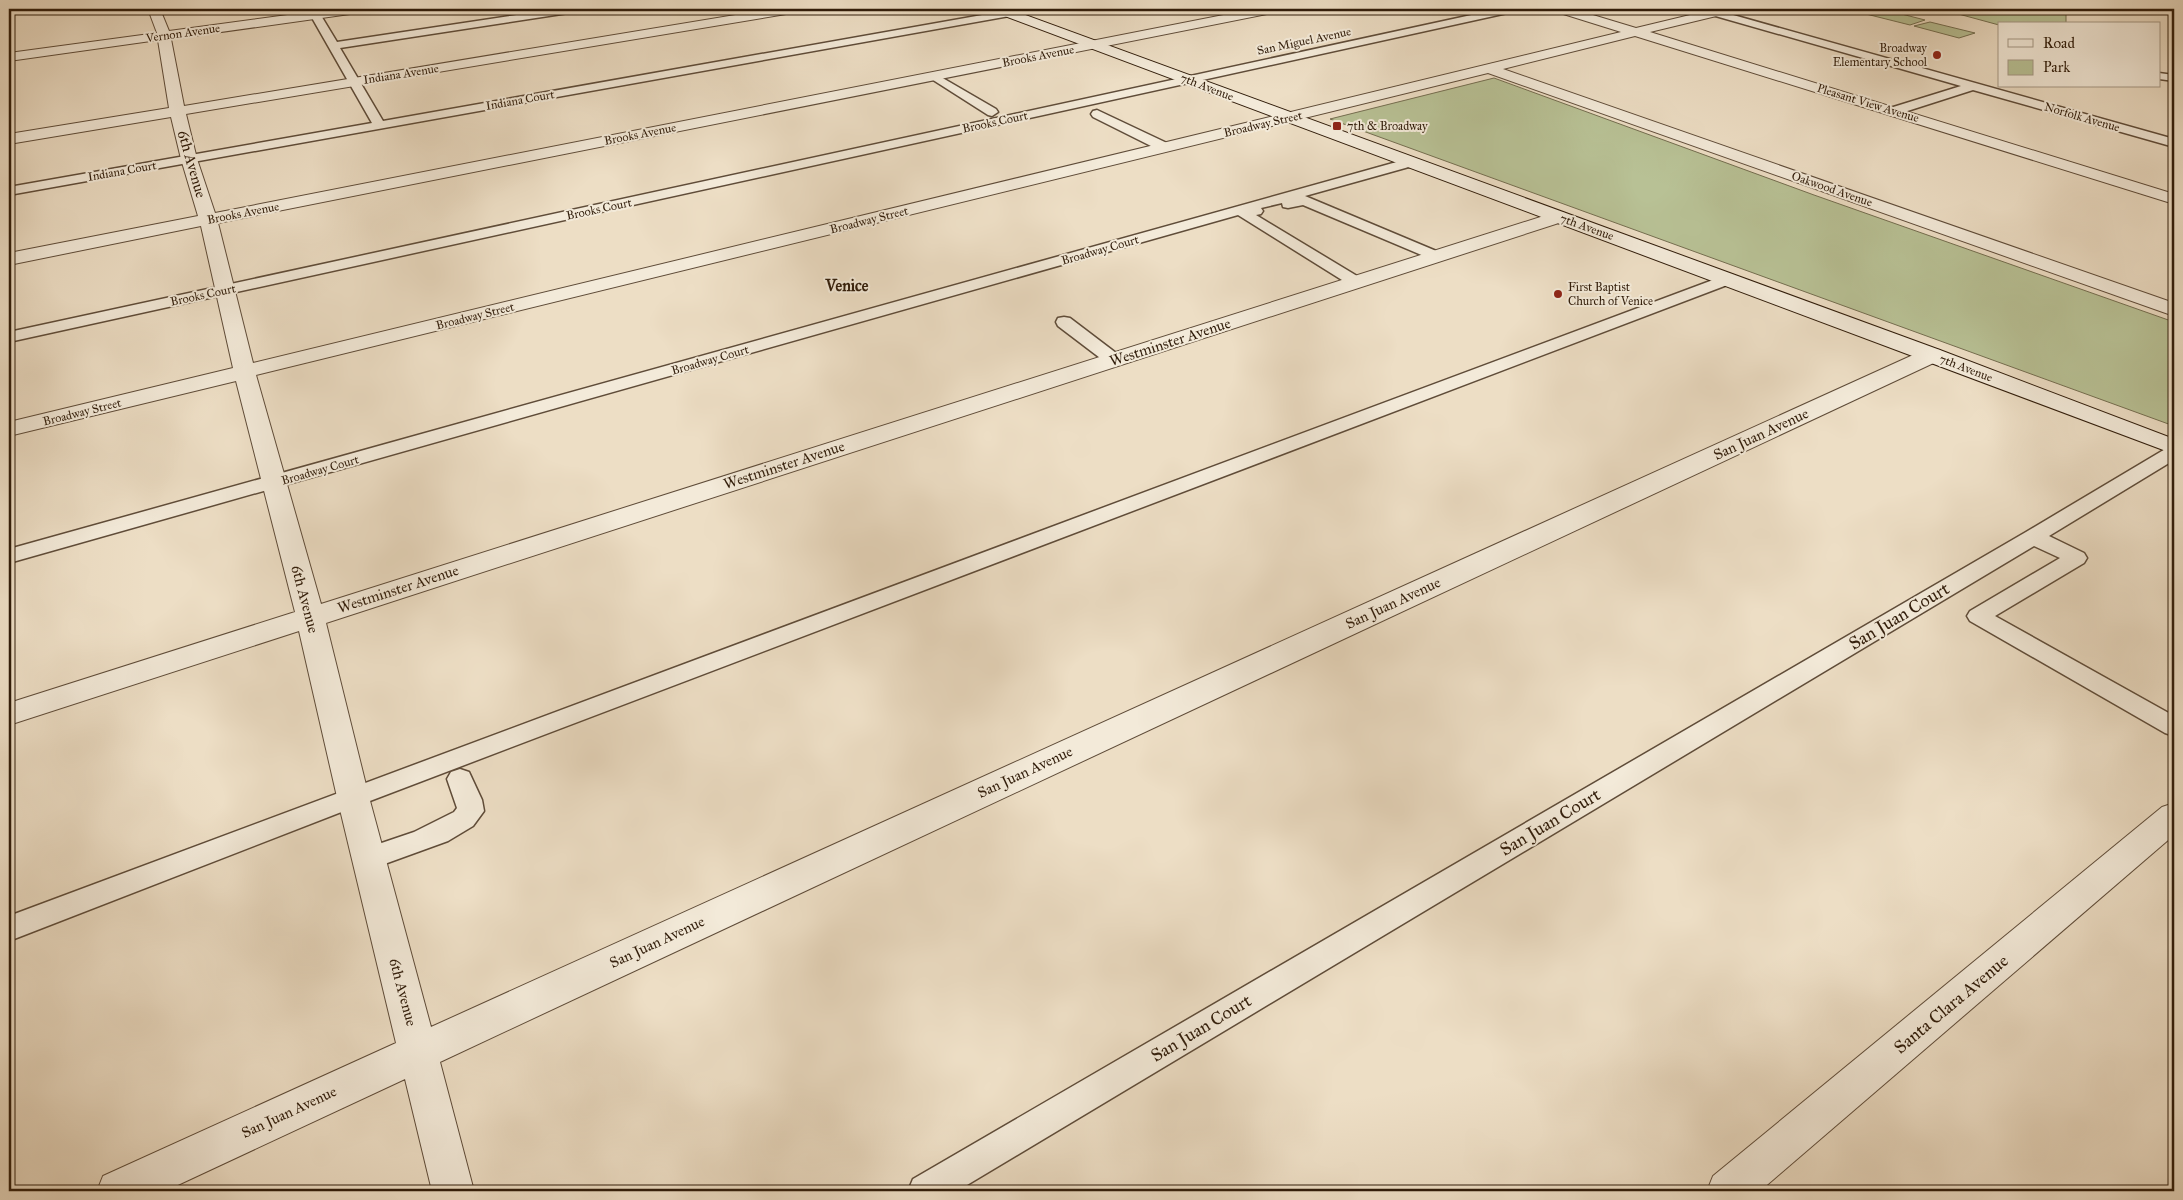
<svg xmlns="http://www.w3.org/2000/svg" width="2183" height="1200" font-family="'IM FELL Great Primer',serif">
	<style>
		.green { fill: #b8c195; stroke: #746e50 }
		.lines { fill: none; stroke-linecap: round; stroke-linejoin: round }
		.lane-casing { stroke: #5f4c39; stroke-width: 3 }
		.street-casing { stroke: #5f4c39; stroke-width: 2 }
		.secondary-casing { stroke: #301c0a; stroke-width: 2 }
		.lane { fill: #f3ead9; fill-rule: evenodd }
		.street { fill: #f3ead9; fill-rule: evenodd }
		.secondary { fill: #f3ead9; fill-rule: evenodd }
		.poi-dot { fill: #8f2418; stroke: #f3ead9; stroke-width: 2 }
		.labels { text-anchor: middle; dominant-baseline: central; stroke-width: 4; stroke-linejoin: round; paint-order: stroke }
		.far-street-label { font-size: 12px; fill: #301c0a; stroke: #f3ead9 }
		.far-poi-label { font-size: 12px; fill: #301c0a; stroke: #f3ead9; text-anchor: start }
		.street-label { font-size: 15px; fill: #301c0a; stroke: #f3ead9 }
		.far-district-label { font-size: 16px; font-weight: bold; fill: #301c0a; stroke: #f3ead9 }
		.near-street-label { font-size: 18px; fill: #301c0a; stroke: #f3ead9 }
	</style>
	<rect width="100%" height="100%" fill="#eddec5"/>
	<filter id="stains"><feTurbulence type="fractalNoise" baseFrequency=".004" numOctaves="4"/><feColorMatrix values="0 0 0 0 .2 0 0 0 0 .09 0 0 0 0 .02 0 0 0 .5 -.17"/></filter>
	<radialGradient id="worn" r=".72"><stop offset=".6" stop-color="#630" stop-opacity="0"/><stop offset="1" stop-color="#630" stop-opacity=".3"/></radialGradient>
	<!-- green -->
	<g class="green">
		<polygon points="1882,9 1925,20 1910,25 1866,14"/>
		<polygon points="1940,9 2066,9 2066,24 1999,25"/>
		<polygon points="1930,22 1975,33 1959,38 1914,26"/>
		<polygon points="1494,78 1814,195 2174,322 2174,426 1330,119"/>
	</g>
	<g class="lines">
		<!-- lane casing -->
		<g class="lane-casing">
			<g id="lane">
				<polygon points="307,9 317,9 337,42 557,9 580,9 575,12 340,48 383,121 1016,9 1037,9 1032,12 9,195 9,187 372,123"/>
				<polygon points="1499,9 1517,9 1512,12 9,342 9,332"/>
				<polygon points="1697,9 1712,9 2174,139 2174,147 1973,90 1898,114 1890,114 1888,111 1890,108 1961,86 1698,11"/>
				<polygon points="934,73 996,109 998,112 992,116 988,115 930,78 928,76 930,74"/>
				<polygon points="2159,73 2174,75 2174,81 2159,79"/>
				<polygon points="1097,110 1169,144 1170,147 1169,150 1159,150 1093,117 1091,114 1093,111"/>
				<polygon points="1411,158 1418,162 1416,165 1305,196 1441,253 1444,256 1441,259 1431,259 1303,205 1288,208 1283,207 1282,203 1261,208 1263,211 1261,214 1256,215 1362,279 1364,282 1362,285 1350,285 1238,215 9,563 9,549"/>
				<polygon points="1729,274 1735,276 1737,279 1735,282 362,804 9,941 9,916"/>
				<polygon points="1064,317 1070,318 1120,356 1123,360 1120,364 1114,365 1108,364 1058,326 1056,322 1058,318"/>
				<polygon points="2174,446 2174,460 2049,536 2084,553 2087,558 2084,563 1995,616 2174,716 2174,736 2165,733 1970,621 1967,616 1970,611 2060,558 2034,546 957,1191 908,1191 913,1179 2026,532 2167,448"/>
				<polygon points="460,769 469,772 482,800 484,811 473,826 448,841 368,870 358,867 354,859 358,851 414,832 454,812 457,808 447,779 451,772"/>
			</g>
		</g>
		<!-- street casing -->
		<g class="street-casing">
			<g id="street">
				<polygon points="148,9 160,9 169,31 332,9 363,9 357,13 171,39 184,106 771,9 798,9 792,13 186,114 197,159 215,213 1254,9 1278,9 1272,13 218,223 253,363 1621,32 1557,12 1555,9 1573,9 1636,28 1715,9 1735,9 1733,12 1650,32 2174,194 2174,204 1635,36 1503,69 2174,303 2174,316 1488,73 256,375 321,604 1553,213 1559,212 1565,213 1568,217 1565,221 326,623 369,797 431,1027 1924,350 1932,349 1940,350 1943,355 1940,360 440,1062 474,1191 432,1191 405,1079 165,1191 97,1191 103,1176 396,1043 337,797 299,631 9,725 9,703 295,612 236,381 9,436 9,422 233,368 201,226 9,265 9,253 198,216 181,159 171,117 9,144 9,134 169,108 158,40 9,61 9,53 157,33"/>
				<polygon points="2174,803 2174,835 1760,1191 1707,1191 1713,1176 2162,807"/>
			</g>
		</g>
		<!-- secondary casing -->
		<g class="secondary-casing">
			<polygon id="secondary" points="992,9 1009,9 1940,350 2174,439 2174,454 994,12"/>
		</g>
		<!-- lane -->
		<use href="#lane" class="lane"/>
		<!-- street -->
		<use href="#street" class="street"/>
		<!-- secondary -->
		<use href="#secondary" class="secondary"/>
	</g>
	<!-- markers -->
	<g class="poi-dot">
		<circle cx="1937" cy="55" r="5"/>
		<rect x="1332" y="121" width="10" height="10" rx="2.5"/>
		<circle cx="1558" cy="294" r="5"/>
	</g>
	<g class="labels">
		<!-- far-street labels -->
		<g class="far-street-label">
			<text transform="translate(183 33) rotate(-8)">Vernon Avenue</text>
			<text transform="translate(1304 41) rotate(-12)">San Miguel Avenue</text>
			<text transform="translate(1038 56) rotate(-11)">Brooks Avenue</text>
			<text transform="translate(401 74) rotate(-9)">Indiana Avenue</text>
			<text transform="translate(1207 87) rotate(21)">7th Avenue</text>
			<text transform="translate(520 100) rotate(-10)">Indiana Court</text>
			<text transform="translate(1868 103) rotate(17)">Pleasant View Avenue</text>
			<text transform="translate(2082 117) rotate(16)">Norfolk Avenue</text>
			<text transform="translate(995 122) rotate(-12)">Brooks Court</text>
			<text transform="translate(1263 124) rotate(-13)">Broadway Street</text>
			<text transform="translate(640 134) rotate(-11)">Brooks Avenue</text>
			<text transform="translate(122 171) rotate(-10)">Indiana Court</text>
			<text transform="translate(1832 189) rotate(19)">Oakwood Avenue</text>
			<text transform="translate(599 209) rotate(-12)">Brooks Court</text>
			<text transform="translate(243 213) rotate(-11)">Brooks Avenue</text>
			<text transform="translate(869 220) rotate(-14)">Broadway Street</text>
			<text transform="translate(1587 227) rotate(20)">7th Avenue</text>
			<text transform="translate(1100 250) rotate(-16)">Broadway Court</text>
			<text transform="translate(203 295) rotate(-12)">Brooks Court</text>
			<text transform="translate(475 316) rotate(-14)">Broadway Street</text>
			<text transform="translate(710 360) rotate(-16)">Broadway Court</text>
			<text transform="translate(1966 368) rotate(21)">7th Avenue</text>
			<text transform="translate(82 412) rotate(-14)">Broadway Street</text>
			<text transform="translate(320 470) rotate(-16)">Broadway Court</text>
		</g>
		<!-- far-poi labels -->
		<g class="far-poi-label">
			<text x="1927" y="48" text-anchor="end">Broadway<tspan x="1927" dy="14">Elementary School</tspan></text>
			<text x="1347" y="126">7th &amp; Broadway</text>
			<text x="1568" y="287">First Baptist<tspan x="1568" dy="14">Church of Venice</tspan></text>
		</g>
		<!-- street labels -->
		<g class="street-label">
			<text transform="translate(192 164) rotate(74)">6th Avenue</text>
			<text transform="translate(1170 342) rotate(-18)">Westminster Avenue</text>
			<text transform="translate(1761 434) rotate(-25)">San Juan Avenue</text>
			<text transform="translate(784 465) rotate(-18)">Westminster Avenue</text>
			<text transform="translate(398 589) rotate(-18)">Westminster Avenue</text>
			<text transform="translate(305 599) rotate(75)">6th Avenue</text>
			<text transform="translate(1393 603) rotate(-25)">San Juan Avenue</text>
			<text transform="translate(1025 772) rotate(-25)">San Juan Avenue</text>
			<text transform="translate(657 942) rotate(-25)">San Juan Avenue</text>
			<text transform="translate(403 992) rotate(75)">6th Avenue</text>
			<text transform="translate(289 1112) rotate(-25)">San Juan Avenue</text>
		</g>
		<!-- far-district labels -->
		<g class="far-district-label">
			<text x="847" y="285">Venice</text>
		</g>
		<!-- near-street labels -->
		<g class="near-street-label">
			<text transform="translate(1899 616) rotate(-31)">San Juan Court</text>
			<text transform="translate(1550 822) rotate(-31)">San Juan Court</text>
			<text transform="translate(1951 1004) rotate(-40)">Santa Clara Avenue</text>
			<text transform="translate(1201 1028) rotate(-31)">San Juan Court</text>
		</g>
	</g>
	<!-- margin -->
	<rect width="2183" height="1200" fill="none" stroke="#eddec5" stroke-width="30"/>
	<rect x="10" y="10" width="2163" height="1180" fill="none" stroke="#301c0a" stroke-width="2.5"/>
	<rect x="15" y="15" width="2153" height="1170" fill="none" stroke="#301c0a"/>
	<!-- legend -->
	<rect x="1998" y="22" width="162" height="65" fill="#f3ead9" stroke="#a59886"/>
	<rect x="2008" y="39" width="25" height="8" fill="#f3ead9" stroke="#a59886"/>
	<text x="2043" y="48" font-size="15" fill="#301c0a">Road</text>
	<rect x="2008" y="60" width="25" height="15" fill="#b8c195" stroke="#a59886"/>
	<text x="2043" y="72" font-size="15" fill="#301c0a">Park</text>
	<rect width="100%" height="100%" filter="url(#stains)"/>
	<rect width="100%" height="100%" fill="url(#worn)"/>
</svg>
